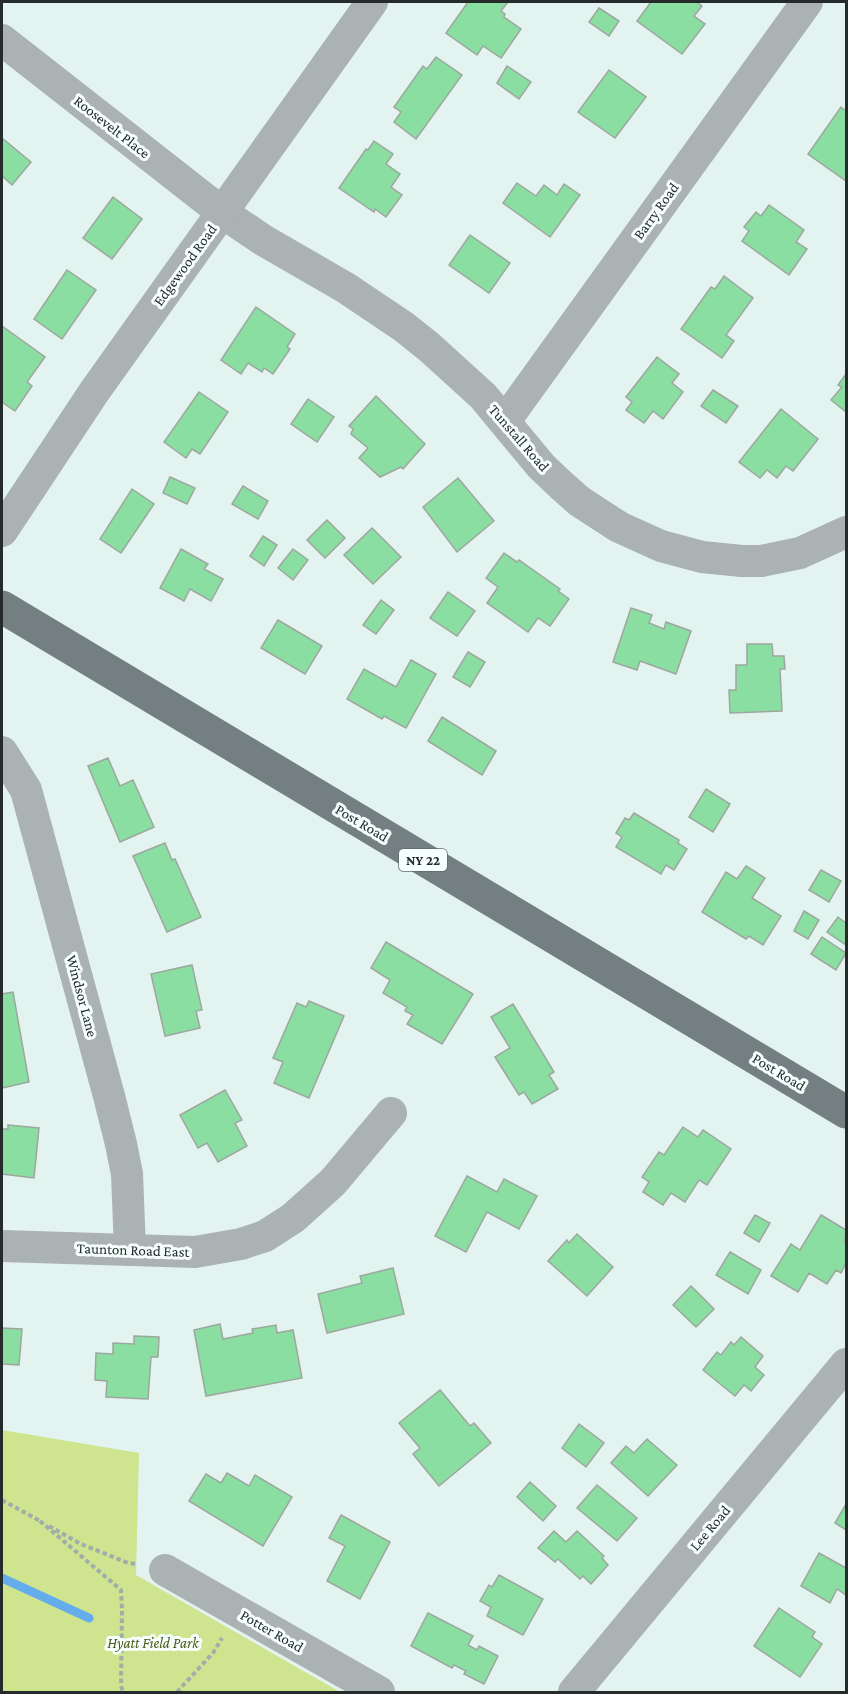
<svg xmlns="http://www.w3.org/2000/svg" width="848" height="1694" font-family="'Crimson Pro',serif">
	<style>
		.green { fill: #cee48e }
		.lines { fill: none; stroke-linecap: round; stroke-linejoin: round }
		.stream { stroke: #64acec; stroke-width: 9 }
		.building { fill: #8adea1; stroke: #9da79f; stroke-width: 1.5 }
		.path { stroke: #a1adab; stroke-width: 4; stroke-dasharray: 4.5 3; stroke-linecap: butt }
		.minor { stroke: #abb2b3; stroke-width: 32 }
		.primary { stroke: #737f81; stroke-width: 33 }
		.labels { text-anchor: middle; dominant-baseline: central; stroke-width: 6; stroke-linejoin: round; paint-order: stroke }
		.shield { fill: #f5fffd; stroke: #636b69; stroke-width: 1.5 }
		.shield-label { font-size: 14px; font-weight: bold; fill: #252b2a }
		.street-label { font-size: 15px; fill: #252b2a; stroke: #f5fffd }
		.park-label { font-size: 15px; font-style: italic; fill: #4b5817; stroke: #f5fffd }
	</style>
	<rect width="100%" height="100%" fill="#e3f3f0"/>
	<!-- green -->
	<polygon class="green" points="2,1430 139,1453 136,1575 340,1692 2,1692"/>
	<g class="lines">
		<!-- stream -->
		<polyline class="stream" points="2,1578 89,1618"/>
	</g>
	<!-- building -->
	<g class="building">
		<polygon points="468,2 508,2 501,11 505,14 504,17 521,29 501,58 483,46 477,55 446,33"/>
		<polygon points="651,2 697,2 702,6 694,16 705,24 682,54 637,21"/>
		<polygon points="599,8 619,21 609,36 589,22"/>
		<polygon points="436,57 462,75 416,139 394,122 401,112 394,107 423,66 427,69"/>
		<polygon points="507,66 531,82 519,99 497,83"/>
		<polygon points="609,70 646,97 615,138 578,112"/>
		<polygon points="841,107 846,111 846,181 808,154"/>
		<polygon points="2,138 31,162 12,185 2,176"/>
		<polygon points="374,141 393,154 386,164 400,174 391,187 402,195 386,217 375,209 374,212 339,188 366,149 368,150"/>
		<polygon points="517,183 536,196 544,185 557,195 564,184 580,195 550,237 503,203"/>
		<polygon points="113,197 142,219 112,259 83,238"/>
		<polygon points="769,205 804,230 796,242 807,249 789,275 742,241 749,231 744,227 756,212 761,216"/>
		<polygon points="470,235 510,263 489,293 449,265"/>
		<polygon points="67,270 96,290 62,339 34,319"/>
		<polygon points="724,276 753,298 726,335 734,341 722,358 681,329 711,287 715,289"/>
		<polygon points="256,307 295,334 287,347 290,349 273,374 264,368 262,372 248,363 241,374 221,360"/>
		<polygon points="2,326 45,357 27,382 32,386 15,411 2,402"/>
		<polygon points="657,357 679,374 672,383 683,392 663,419 653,411 644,423 626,410 632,402 626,397"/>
		<polygon points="846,374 846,412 831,400 842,387 838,385"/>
		<polygon points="713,390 738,406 726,423 701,406"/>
		<polygon points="199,392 228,412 200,454 192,449 186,458 164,442"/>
		<polygon points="376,396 425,444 403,469 401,467 380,477 359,458 368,448 351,434 353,429 349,426"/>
		<polygon points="308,399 334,417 317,442 291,424"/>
		<polygon points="781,409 818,439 793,471 786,466 777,478 767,470 760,478 739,462"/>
		<polygon points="170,477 195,488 187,504 163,493"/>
		<polygon points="458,478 494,521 457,552 423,507"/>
		<polygon points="243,486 268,501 258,519 232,504"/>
		<polygon points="132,489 154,504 121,553 100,539"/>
		<polygon points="327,520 345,538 325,558 307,540"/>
		<polygon points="372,528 401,557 373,584 344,555"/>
		<polygon points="263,536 277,545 264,566 250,556"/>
		<polygon points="181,549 208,564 204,569 223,579 211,601 190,589 184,601 160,588"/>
		<polygon points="293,549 308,560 293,580 278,568"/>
		<polygon points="504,553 517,562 519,560 560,589 558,591 569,599 550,626 538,618 528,632 487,603 498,587 486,578"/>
		<polygon points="448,592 475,611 457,636 430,618"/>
		<polygon points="381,600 394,610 376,634 363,625"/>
		<polygon points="631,608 652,615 649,623 664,629 666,622 691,631 676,674 640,661 637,670 613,662"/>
		<polygon points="278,620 322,646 305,674 261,648"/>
		<polygon points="747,644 772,644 773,656 784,656 785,669 780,669 782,711 730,713 729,690 736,690 736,665 747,665"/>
		<polygon points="468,652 485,662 470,687 453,677"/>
		<polygon points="411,660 436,674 406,728 384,716 382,719 347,699 364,669 396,687"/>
		<polygon points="442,717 496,751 482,775 428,741"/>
		<polygon points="108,758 120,786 133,780 154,827 120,842 88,766"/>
		<polygon points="706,789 730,804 713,832 689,817"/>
		<polygon points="634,813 679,840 678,843 687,849 674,870 666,865 661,874 616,847 622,837 616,833 625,818 629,820"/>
		<polygon points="165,843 172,860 175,859 201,917 167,932 133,856"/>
		<polygon points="746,866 765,878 752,898 781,916 763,945 749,936 746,939 702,912 726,872 737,879"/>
		<polygon points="821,870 841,881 829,902 809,890"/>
		<polygon points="804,911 819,920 808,939 794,931"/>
		<polygon points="838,917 846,923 846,945 827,932"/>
		<polygon points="822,937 846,953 836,970 811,954"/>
		<polygon points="386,942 473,994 442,1044 407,1024 413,1015 405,1011 407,1007 383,993 390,980 371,968"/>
		<polygon points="192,965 202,1010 196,1011 200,1028 165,1036 151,974"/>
		<polygon points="13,992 29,1082 2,1088 2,994"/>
		<polygon points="309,1001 344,1016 309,1098 274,1083 283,1062 273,1058 297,1003 306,1007"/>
		<polygon points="513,1004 554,1072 549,1075 558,1089 532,1104 524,1092 519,1095 495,1057 510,1048 491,1017"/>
		<polygon points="225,1090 242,1120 235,1123 247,1146 218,1162 207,1143 198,1148 180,1115"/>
		<polygon points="8,1125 39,1128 34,1178 2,1174 2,1129 8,1129"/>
		<polygon points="683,1127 698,1137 703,1130 731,1149 707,1185 699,1180 685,1202 671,1193 663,1205 643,1192 649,1182 642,1177 659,1152 664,1155"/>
		<polygon points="467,1176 497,1192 504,1179 537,1196 519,1229 487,1212 466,1252 435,1236"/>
		<polygon points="755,1215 770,1223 759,1242 744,1233"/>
		<polygon points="821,1215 846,1230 845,1243 846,1244 846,1263 841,1273 836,1270 827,1284 809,1273 798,1292 771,1276 791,1244 800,1250"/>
		<polygon points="577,1234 613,1267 587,1296 548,1261 567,1240 569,1243"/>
		<polygon points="730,1252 761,1270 748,1294 716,1275"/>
		<polygon points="393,1268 404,1314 327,1333 318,1294 362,1283 360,1276"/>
		<polygon points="691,1286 714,1309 696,1327 673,1305"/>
		<polygon points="220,1324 223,1339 253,1333 252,1329 276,1325 277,1333 293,1330 302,1378 206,1396 194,1330"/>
		<polygon points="2,1328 22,1329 19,1365 2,1364"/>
		<polygon points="134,1336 159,1337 158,1357 151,1357 148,1399 106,1397 107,1381 95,1380 96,1353 113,1354 113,1343 134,1344"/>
		<polygon points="741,1337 763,1356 755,1367 764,1375 751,1391 744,1385 735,1396 703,1370 717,1352 721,1355 731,1342 734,1345"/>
		<polygon points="440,1390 470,1426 474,1423 491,1443 439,1486 413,1454 420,1448 399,1423"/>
		<polygon points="579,1424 604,1443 586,1467 562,1448"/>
		<polygon points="647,1439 677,1465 648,1496 611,1463 626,1446 634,1453"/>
		<polygon points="227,1473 249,1486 255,1475 292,1497 263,1546 189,1501 206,1474 221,1483"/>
		<polygon points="530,1482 556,1506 543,1521 517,1497"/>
		<polygon points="597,1485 637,1518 617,1541 577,1508"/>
		<polygon points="846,1504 846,1530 835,1523"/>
		<polygon points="341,1515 390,1542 360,1599 327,1581 345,1546 329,1538"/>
		<polygon points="554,1531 566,1542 577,1531 604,1556 602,1558 608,1565 591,1584 583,1576 580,1579 558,1559 555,1562 538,1548"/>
		<polygon points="819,1553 846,1568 846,1595 837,1589 830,1603 801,1586"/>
		<polygon points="499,1575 543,1599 523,1635 487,1616 491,1607 480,1601 489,1585 492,1587"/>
		<polygon points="779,1608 815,1632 812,1637 822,1644 800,1677 754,1646"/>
		<polygon points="428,1613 473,1636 468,1645 477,1650 479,1646 498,1656 484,1684 464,1674 466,1671 454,1665 452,1668 411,1646"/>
	</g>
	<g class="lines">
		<!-- path -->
		<g class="path">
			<polyline points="2,1500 40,1521"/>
			<polyline points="40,1521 121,1590 122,1611 121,1686 123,1692"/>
			<polyline points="49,1526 81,1544 128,1563 136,1564"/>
			<polyline points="177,1692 213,1653 222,1638"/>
		</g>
		<!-- minor -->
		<g class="minor">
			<polyline points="2,40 223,213 263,240 346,288 404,327 429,347 483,396 541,466 561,485 579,501 619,527 661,546 702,557 742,561 761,561 800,553 846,532"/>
			<polyline points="505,421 807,2"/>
			<polyline points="2,531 94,392 372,2"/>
			<polyline points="2,752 26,790 109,1096 121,1144 127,1174 130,1250"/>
			<polyline points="2,1246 195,1252 241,1244 265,1236 293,1218 333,1182 391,1113"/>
			<polyline points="165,1570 379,1692"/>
			<polyline points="574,1692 846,1364"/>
		</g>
		<!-- primary -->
		<polyline class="primary" points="2,607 846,1112"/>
	</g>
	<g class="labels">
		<!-- shield labels -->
		<rect class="shield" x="399" y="849" width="48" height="22" rx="4.5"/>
		<g class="shield-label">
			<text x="423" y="860">NY 22</text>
		</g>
		<!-- street labels -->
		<g class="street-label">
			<text transform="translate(112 127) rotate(38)">Roosevelt Place</text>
			<text transform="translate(656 211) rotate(-54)">Barry Road</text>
			<text transform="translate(185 265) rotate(-54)">Edgewood Road</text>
			<text transform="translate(519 438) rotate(49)">Tunstall Road</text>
			<text transform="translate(362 823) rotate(31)">Post Road</text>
			<text transform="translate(82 996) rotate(75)">Windsor Lane</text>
			<text transform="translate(779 1072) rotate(31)">Post Road</text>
			<text transform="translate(133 1250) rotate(2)">Taunton Road East</text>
			<text transform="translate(710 1528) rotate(-50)">Lee Road</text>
			<text transform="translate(272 1631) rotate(30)">Potter Road</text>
		</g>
		<!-- park labels -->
		<g class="park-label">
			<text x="153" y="1643">Hyatt Field Park</text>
		</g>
	</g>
	<!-- border -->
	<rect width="848" height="1694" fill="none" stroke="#252b2a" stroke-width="6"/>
</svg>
